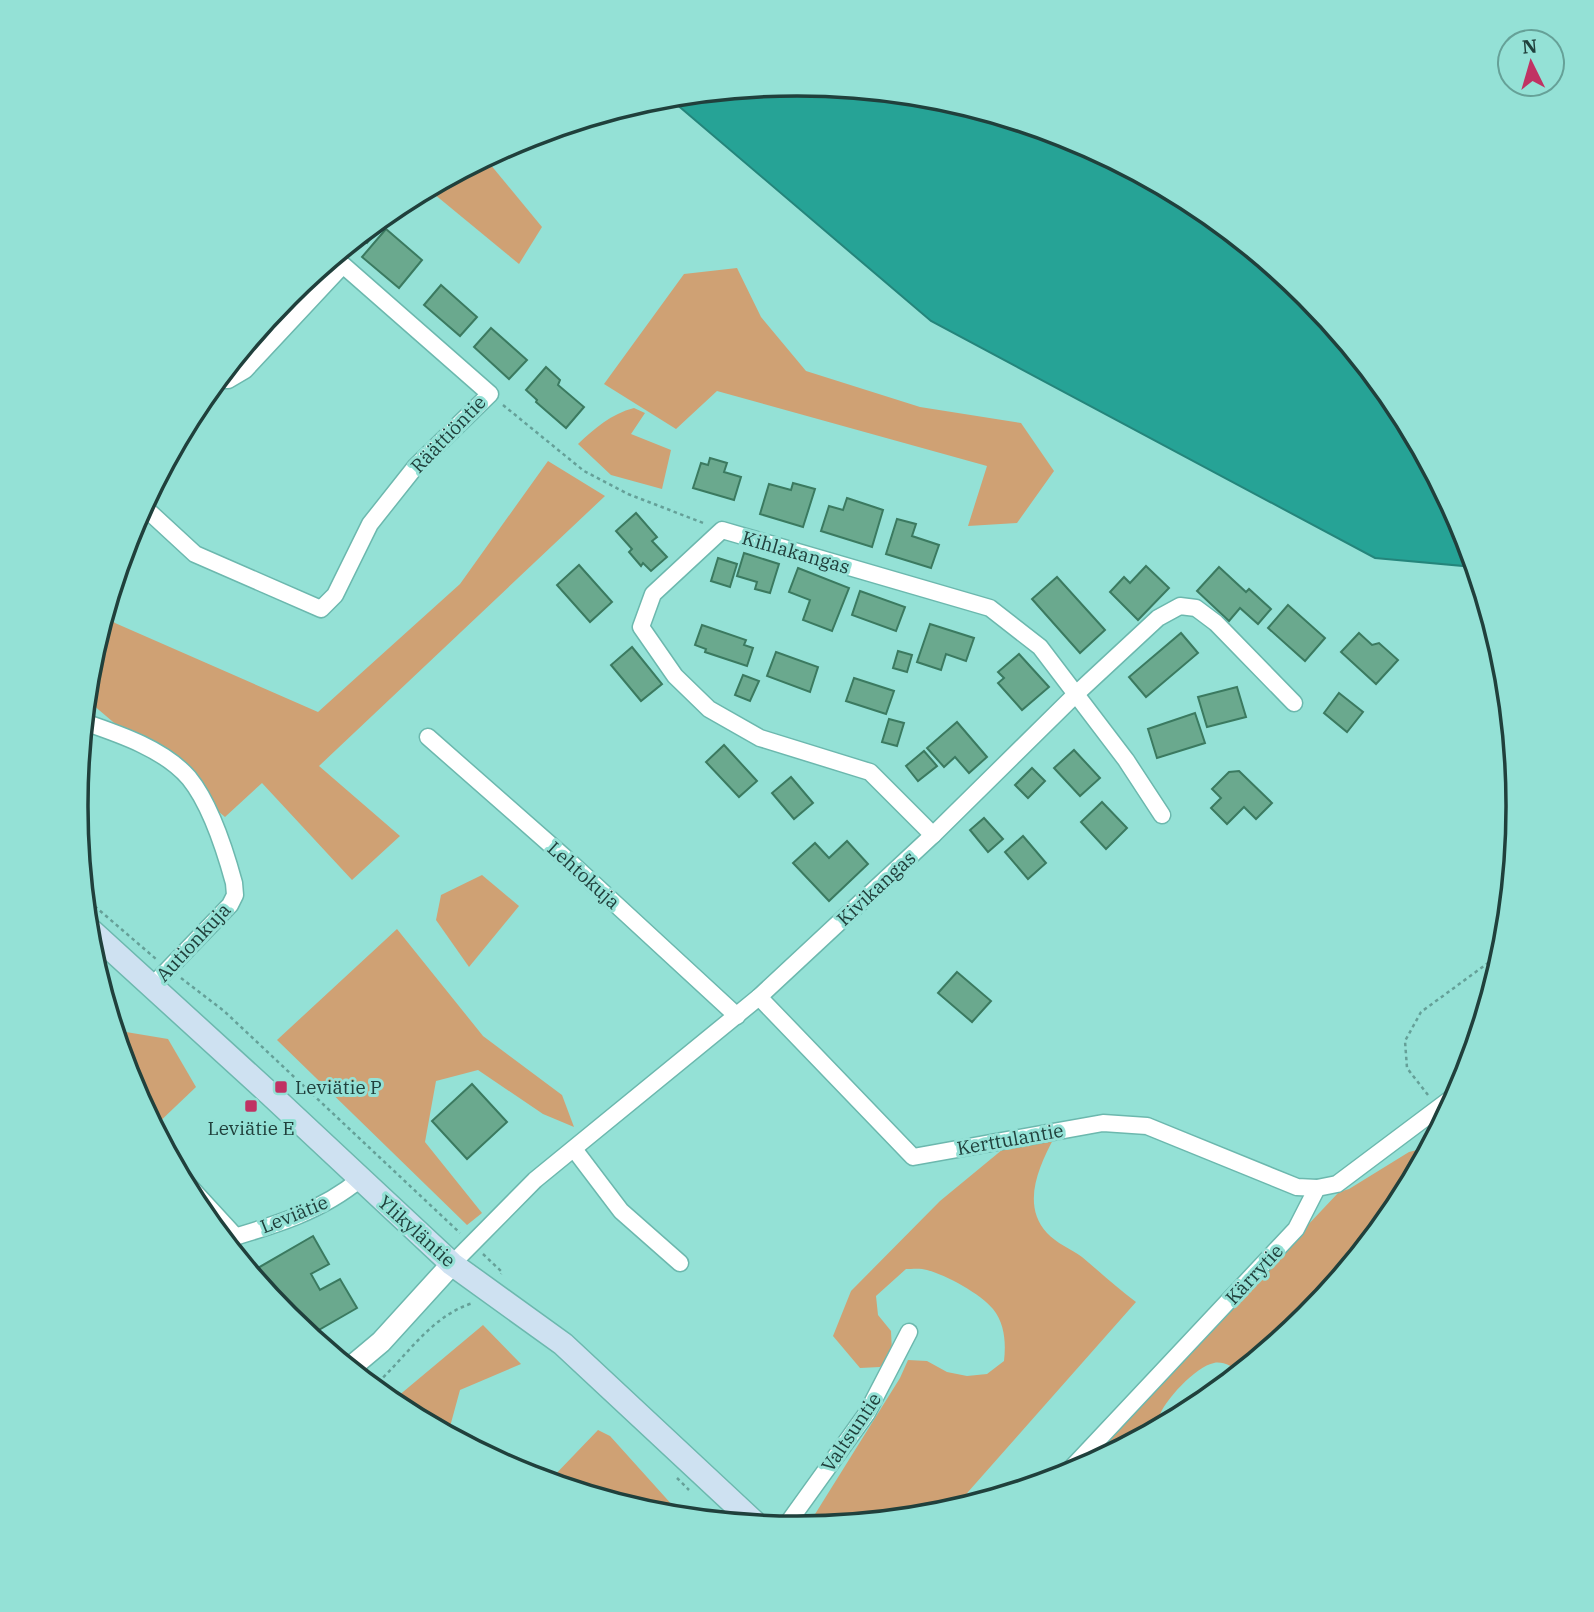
<svg xmlns="http://www.w3.org/2000/svg" width="1594" height="1612" font-family="'IBM Plex Serif',serif">
	<style>
		.green { fill: #cfa174 }
		.water { fill: #26a396; stroke: #24857b; stroke-width: 2 }
		.building { fill: #6aa98e; stroke: #3b7a60; stroke-width: 2 }
		.lines { fill: none; stroke-linecap: round; stroke-linejoin: round }
		.minor-casing { stroke: #6cb8ae; stroke-width: 19 }
		.tertiary-casing { stroke: #6cb8ae; stroke-width: 24 }
		.secondary-casing { stroke: #6cb8ae; stroke-width: 26 }
		.path { stroke: #65a098; stroke-width: 2.5; stroke-dasharray: 3.5 3.5; stroke-linecap: butt }
		.minor { stroke: #fff; stroke-width: 16 }
		.tertiary { stroke: #fff; stroke-width: 21 }
		.secondary { stroke: #cee1f1; stroke-width: 23 }
		.poi-dot { fill: #c03263; stroke: #94e1d6; stroke-width: 2.5 }
		.labels { text-anchor: middle; dominant-baseline: central; stroke-width: 6; stroke-linejoin: round; paint-order: stroke }
		.street-label { font-size: 19px; fill: #20403c; stroke: #94e1d6 }
		.poi-label { font-size: 19px; fill: #20403c; stroke: #94e1d6; text-anchor: start }
		.rim { fill: none; stroke: #20403c; stroke-width: 3.5 }
	</style>
	<rect width="100%" height="100%" fill="#94e1d6"/>
	<!-- green -->
	<g class="green">
		<polygon points="485,158 542,227 519,264 428,189"/>
		<polygon points="737,268 761,317 806,371 920,407 1021,423 1054,471 1017,523 968,526 987,466 717,391 676,429 604,384 684,274"/>
		<path d="M634,408L645,413L631,434L671,450L662,489L611,475L578,444C595,428 611,414 634,408Z"/>
		<polygon points="548,461 605,496 319,766 400,836 352,880 262,783 225,817 86,699 89,665 105,613 115,623 318,712 460,584"/>
		<polygon points="482,875 519,906 469,967 436,920 441,895"/>
		<polygon points="397,929 483,1036 562,1095 574,1127 543,1114 478,1070 436,1081 425,1142 482,1213 467,1225 277,1040"/>
		<polygon points="114,1030 168,1039 196,1087 154,1127 130,1082"/>
		<path d="M1054,1138C1039,1166 1021,1205 1047,1233C1056,1243 1071,1249 1082,1257C1100,1272 1117,1288 1136,1302L953,1509L937,1514L807,1527L900,1378L908,1360L927,1361L947,1372L967,1376L987,1374L1004,1361C1006,1343 1005,1324 993,1309C981,1294 946,1275 927,1270C921,1268 912,1269 906,1269L876,1296L878,1315L891,1331L892,1352L880,1367L860,1368L833,1336L851,1291L940,1201L1014,1140Z"/>
		<path d="M1429,1147L1397,1207L1307,1317L1240,1372C1233,1367 1223,1361 1214,1363C1196,1366 1164,1401 1159,1417L1165,1424L1141,1436L1132,1432L1123,1436L1109,1454L1074,1472L1339,1192L1349,1189L1409,1152Z"/>
		<polygon points="483,1325 521,1364 460,1390 448,1434 391,1402"/>
		<polygon points="598,1430 610,1436 683,1517 656,1514 534,1477 550,1480"/>
	</g>
	<!-- water -->
	<polygon class="water" points="797,84 938,98 1074,139 1198,206 1308,296 1397,405 1464,530 1475,567 1375,558 931,321 668,97"/>
	<!-- building -->
	<g class="building">
		<polygon points="387,214 390,216 367,243 363,240 356,247 351,243"/>
		<polygon points="386,229 422,260 399,288 362,257"/>
		<polygon points="441,285 477,317 460,336 424,305"/>
		<polygon points="491,328 527,360 509,379 474,347"/>
		<polygon points="546,367 560,380 558,385 584,407 566,428 536,402 537,400 526,390"/>
		<polygon points="710,458 727,463 724,472 741,477 734,500 693,488 701,463 708,465"/>
		<polygon points="793,483 815,489 803,527 760,514 769,484 791,490"/>
		<polygon points="847,498 883,510 872,547 821,531 829,506 843,510"/>
		<polygon points="636,513 657,537 652,541 667,557 651,571 643,563 641,566 629,552 632,549 616,531"/>
		<polygon points="897,519 916,524 912,536 939,545 931,568 886,554"/>
		<polygon points="744,553 779,564 770,593 755,589 757,582 737,576"/>
		<polygon points="718,558 737,564 730,587 711,581"/>
		<polygon points="579,565 612,602 590,622 557,585"/>
		<polygon points="1146,566 1169,588 1138,620 1110,592 1124,577 1130,583"/>
		<polygon points="1219,567 1246,592 1249,589 1271,609 1258,624 1240,608 1229,621 1197,591"/>
		<polygon points="798,568 849,588 832,631 803,620 810,600 789,592"/>
		<polygon points="1057,577 1105,630 1080,653 1032,599"/>
		<polygon points="860,591 905,607 896,631 852,615"/>
		<polygon points="1288,605 1325,638 1305,661 1268,628"/>
		<polygon points="930,624 974,638 966,661 946,654 941,670 917,662"/>
		<polygon points="702,625 746,640 744,645 753,648 747,666 705,652 706,649 695,645"/>
		<polygon points="1181,633 1198,653 1146,697 1129,677"/>
		<polygon points="1359,633 1372,645 1379,643 1398,660 1376,684 1341,652"/>
		<polygon points="632,647 662,684 641,701 611,665"/>
		<polygon points="898,651 912,655 907,672 893,668"/>
		<polygon points="776,652 818,667 810,692 767,676"/>
		<polygon points="1019,654 1049,687 1022,710 998,683 1004,678 998,672"/>
		<polygon points="743,675 759,681 750,701 735,695"/>
		<polygon points="854,678 894,691 886,714 846,701"/>
		<polygon points="1237,687 1246,717 1207,727 1198,697"/>
		<polygon points="1339,693 1363,712 1347,732 1324,713"/>
		<polygon points="1195,713 1205,743 1157,758 1148,729"/>
		<polygon points="889,719 904,723 897,746 882,742"/>
		<polygon points="957,722 987,757 969,773 955,757 944,767 927,748"/>
		<polygon points="724,745 757,781 739,797 706,762"/>
		<polygon points="1074,750 1100,778 1080,796 1054,768"/>
		<polygon points="924,751 937,766 918,781 906,766"/>
		<polygon points="1032,768 1045,781 1028,798 1015,785"/>
		<polygon points="1239,771 1272,803 1256,819 1244,807 1227,824 1211,808 1221,798 1212,789 1229,772"/>
		<polygon points="791,777 813,803 794,819 772,793"/>
		<polygon points="1102,802 1127,828 1106,849 1081,822"/>
		<polygon points="984,818 1003,839 988,852 970,830"/>
		<polygon points="1023,836 1046,863 1028,879 1005,852"/>
		<polygon points="847,841 868,864 829,901 793,863 815,843 829,858"/>
		<polygon points="957,972 991,1001 972,1022 938,993"/>
		<polygon points="472,1084 507,1122 467,1159 432,1121"/>
		<polygon points="313,1236 329,1264 311,1274 320,1290 340,1279 357,1308 310,1335 286,1316 251,1272"/>
	</g>
	<g class="lines">
		<!-- minor casing -->
		<g class="minor-casing">
			<g id="minor">
				<polyline points="143,506 195,554 321,609 335,595 370,524 416,466 490,394 343,265 245,370 228,380 217,380"/>
				<path d="M84,722C119,734 164,749 189,778C211,805 225,850 234,883L235,895L230,905L153,985"/>
				<polyline points="428,737 570,862 737,1016"/>
				<polyline points="933,835 870,772 760,738 709,709 675,676 641,627 653,594 722,530 990,608 1040,647 1126,760 1162,815"/>
				<polyline points="759,997 913,1157 1103,1123 1147,1126 1297,1187 1317,1188"/>
				<polyline points="574,1149 621,1211 680,1263"/>
				<polyline points="180,1176 236,1237"/>
				<path d="M224,1240C272,1226 321,1212 360,1179"/>
				<polyline points="452,1264 535,1180 759,997 933,835 1075,695 1158,618 1180,606 1196,608 1216,623 1294,703"/>
				<polyline points="1064,1476 1296,1229 1317,1188 1337,1184 1457,1094"/>
				<polyline points="785,1527 867,1413 909,1332"/>
			</g>
		</g>
		<!-- tertiary casing -->
		<g class="tertiary-casing">
			<polyline id="tertiary" points="350,1368 381,1342 452,1264"/>
		</g>
		<!-- secondary casing -->
		<g class="secondary-casing">
			<polyline id="secondary" points="87,927 270,1094 452,1264 563,1344 756,1524"/>
		</g>
		<!-- path -->
		<g class="path">
			<polyline points="503,405 584,471 628,494 706,524"/>
			<polyline points="84,897 156,959"/>
			<polyline points="181,978 224,1011 460,1233"/>
			<polyline points="1428,1095 1407,1068 1405,1041 1421,1012 1503,952"/>
			<polyline points="483,1254 502,1272 501,1274"/>
			<path d="M373,1387C406,1358 430,1316 473,1303"/>
			<polyline points="677,1478 689,1490"/>
		</g>
		<!-- minor -->
		<use href="#minor" class="minor"/>
		<!-- tertiary -->
		<use href="#tertiary" class="tertiary"/>
		<!-- secondary -->
		<use href="#secondary" class="secondary"/>
	</g>
	<!-- markers -->
	<g class="poi-dot">
		<rect x="274" y="1080" width="14" height="14" rx="3.5"/>
		<rect x="244" y="1099" width="14" height="14" rx="3.5"/>
	</g>
	<g class="labels">
		<!-- street labels -->
		<g class="street-label">
			<text transform="translate(448 434) rotate(-46)">Räättiöntie</text>
			<text transform="translate(796 552) rotate(16)">Kihlakangas</text>
			<text transform="translate(584 875) rotate(42)">Lehtokuja</text>
			<text transform="translate(876 888) rotate(-43)">Kivikangas</text>
			<text transform="translate(193 942) rotate(-47)">Autionkuja</text>
			<text transform="translate(1010 1139) rotate(-10)">Kerttulantie</text>
			<text transform="translate(294 1214) rotate(-22)">Leviätie</text>
			<text transform="translate(417 1231) rotate(42)">Ylikyläntie</text>
			<text transform="translate(1254 1274) rotate(-47)">Kärrytie</text>
			<text transform="translate(851 1432) rotate(-56)">Valtsuntie</text>
		</g>
		<!-- poi labels -->
		<g class="poi-label">
			<text x="295" y="1087">Leviätie P</text>
			<text x="251" y="1128" text-anchor="middle">Leviätie E</text>
		</g>
	</g>
	<!-- crop -->
	<path d="M0 0H1594V1612H0ZM797 96H797A709 709 0 0 1 1506 805V807A709 709 0 0 1 797 1516H797A709 709 0 0 1 88 807V805A709 709 0 0 1 797 96Z" fill="#94e1d6" fill-rule="evenodd"/>
	<path class="rim" d="M797 96H797A709 709 0 0 1 1506 805V807A709 709 0 0 1 797 1516H797A709 709 0 0 1 88 807V805A709 709 0 0 1 797 96Z"/>
	<!-- north arrow -->
	<g transform="translate(1531 63) rotate(355)"><circle r="33" fill="#94e1d6" stroke="#66a198" stroke-width="2"/>
	<path d="M0-5L12 26L0 18L-12 26Z" fill="#c03263"/>
	<text y="-10" font-size="19" font-weight="bold" text-anchor="middle" fill="#20403c">N</text>
	</g>
</svg>
